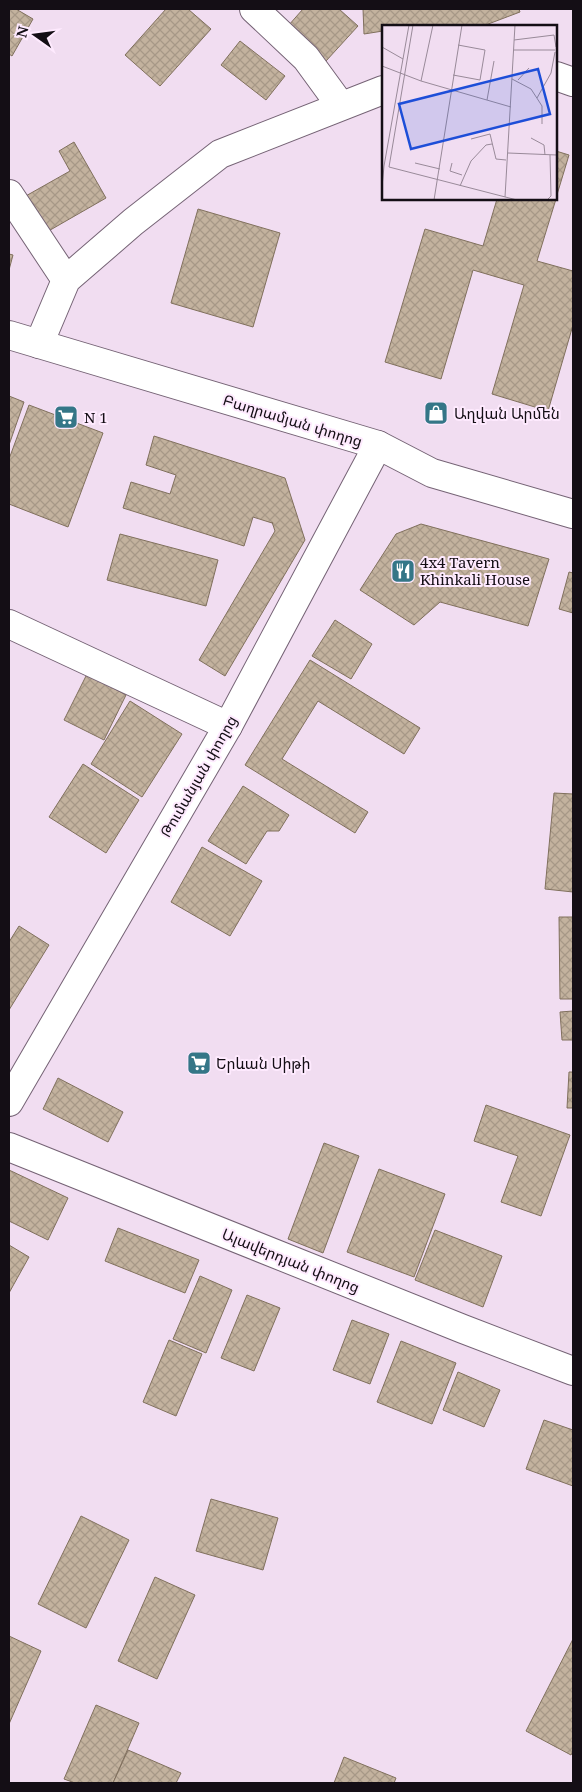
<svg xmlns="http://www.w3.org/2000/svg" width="582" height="1792" font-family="'Noto Serif','Noto Sans Armenian',serif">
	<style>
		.building { fill: url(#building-cross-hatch); stroke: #80705d }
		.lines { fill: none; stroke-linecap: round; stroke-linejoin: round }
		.minor-casing { stroke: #756375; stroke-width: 30 }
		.major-casing { stroke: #756375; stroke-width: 30 }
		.minor { stroke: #fff; stroke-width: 28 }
		.major { stroke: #fff; stroke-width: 28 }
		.labels { text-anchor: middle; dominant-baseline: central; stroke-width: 4; stroke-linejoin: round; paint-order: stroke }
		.poi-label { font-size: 15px; fill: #140e15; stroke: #feeafe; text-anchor: start }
		.street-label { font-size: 15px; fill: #140e15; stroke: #feeafe }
		.inset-road { fill: none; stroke: #998a99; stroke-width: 1 }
		.view { fill: #1d4ed8; fill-opacity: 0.15; stroke: #1d4ed8; stroke-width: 2.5 }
		.inset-edge { fill: none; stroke: #140e15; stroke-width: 2.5 }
	</style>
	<defs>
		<pattern id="building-cross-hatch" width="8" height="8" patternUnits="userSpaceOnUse" patternTransform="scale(1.25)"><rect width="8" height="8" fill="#c3b29e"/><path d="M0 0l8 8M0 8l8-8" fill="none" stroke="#a79887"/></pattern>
	</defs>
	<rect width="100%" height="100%" fill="#f1ddf1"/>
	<!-- building -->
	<g class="building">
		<polygon points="9,9 16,9 33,19 12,56 9,54"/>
		<polygon points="166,9 188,9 211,29 160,86 125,55"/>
		<polygon points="303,9 339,9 358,26 326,61 288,26"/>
		<polygon points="363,9 519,9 520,12 483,26 383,26 383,31 364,34"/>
		<polygon points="240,41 285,76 266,100 221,65"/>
		<polygon points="74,142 106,198 45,233 24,197 70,171 59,151"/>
		<polygon points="556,151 569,155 556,198"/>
		<polygon points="497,199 556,199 537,261 573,271 573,325 548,411 492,394 524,285 473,270 441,379 385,362 425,229 483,246"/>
		<polygon points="198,209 280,233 253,327 171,303"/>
		<polygon points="9,254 13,255 9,270"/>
		<polygon points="9,396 24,402 9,445"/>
		<polygon points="29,405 103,433 68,527 9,504 9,459"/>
		<polygon points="154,436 285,478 305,540 225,676 199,660 275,531 272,522 272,523 253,517 244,546 123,508 131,482 170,494 176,475 146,465"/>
		<polygon points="421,524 549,559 528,626 440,602 414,625 360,590 396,534"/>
		<polygon points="120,534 218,560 206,606 107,580"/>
		<polygon points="569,572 573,573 573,613 559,609"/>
		<polygon points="335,620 372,644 351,679 312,656"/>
		<polygon points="310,660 420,728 404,754 318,701 282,759 368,812 355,833 245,765"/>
		<polygon points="87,674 126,695 104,740 64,720"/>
		<polygon points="130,701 182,734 142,797 91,764"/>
		<polygon points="83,764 139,800 106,853 49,817"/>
		<polygon points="243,786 289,815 279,831 267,831 246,864 208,841"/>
		<polygon points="554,793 573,794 573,892 545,889"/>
		<polygon points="202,847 262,881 230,936 171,902"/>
		<polygon points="559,917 573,917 573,999 560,999"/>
		<polygon points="19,926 49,945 9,1010 9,942"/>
		<polygon points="573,1011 573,1040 562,1040 560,1012"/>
		<polygon points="569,1072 573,1072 573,1108 567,1108"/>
		<polygon points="58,1078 123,1112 108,1142 43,1109"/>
		<polygon points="486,1105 570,1135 541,1216 501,1202 518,1156 474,1141"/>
		<polygon points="324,1143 359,1156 323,1253 288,1239"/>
		<polygon points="379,1169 445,1194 414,1277 347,1252"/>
		<polygon points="9,1170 68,1198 48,1240 9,1221"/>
		<polygon points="118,1228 199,1260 185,1293 105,1261"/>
		<polygon points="435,1230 502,1256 483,1307 415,1280"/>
		<polygon points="9,1245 29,1257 9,1293"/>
		<polygon points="200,1276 232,1290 206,1353 173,1339"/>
		<polygon points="247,1295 280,1308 254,1371 221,1358"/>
		<polygon points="352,1320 389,1334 370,1384 333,1370"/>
		<polygon points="169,1340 202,1354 176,1416 143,1402"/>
		<polygon points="401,1341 456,1363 432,1424 377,1402"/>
		<polygon points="458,1372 500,1390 484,1427 443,1410"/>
		<polygon points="544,1420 573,1430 573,1486 526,1469"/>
		<polygon points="211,1499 278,1518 263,1570 196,1551"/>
		<polygon points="81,1516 129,1540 86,1628 38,1604"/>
		<polygon points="155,1577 195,1595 157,1679 118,1661"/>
		<polygon points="9,1636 41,1651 9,1724"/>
		<polygon points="573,1639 573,1751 571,1755 526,1731"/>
		<polygon points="96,1705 139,1723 113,1783 75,1783 64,1779"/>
		<polygon points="128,1750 181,1773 176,1783 113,1783"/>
		<polygon points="344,1757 396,1778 394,1783 334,1783"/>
	</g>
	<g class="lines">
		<!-- minor casing -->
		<g class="minor-casing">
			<g id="minor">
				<polyline points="254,9 306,58 341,106"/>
				<polyline points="556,76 573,82"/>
				<polyline points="9,194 66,280"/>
				<polyline points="39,344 66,280 133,222 220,154 383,90"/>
				<polyline points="9,624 228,726"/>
				<polyline points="9,1147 463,1329 573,1371"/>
			</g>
		</g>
		<!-- major casing -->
		<g class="major-casing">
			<g id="major">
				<polyline points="9,335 378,445 432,473 573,514"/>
				<polyline points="9,1102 228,726 378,445"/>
			</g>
		</g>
		<!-- minor -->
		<use href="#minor" class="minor"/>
		<!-- major -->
		<use href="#major" class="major"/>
	</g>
	<!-- icons -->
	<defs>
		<g id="shop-square" transform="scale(1.25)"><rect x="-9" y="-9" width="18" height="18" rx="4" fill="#347687" stroke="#feeafe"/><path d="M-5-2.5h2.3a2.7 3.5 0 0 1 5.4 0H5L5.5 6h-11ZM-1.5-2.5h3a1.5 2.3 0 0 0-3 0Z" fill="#fff"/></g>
		<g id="supermarket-square" transform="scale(1.25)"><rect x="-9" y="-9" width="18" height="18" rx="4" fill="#347687" stroke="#feeafe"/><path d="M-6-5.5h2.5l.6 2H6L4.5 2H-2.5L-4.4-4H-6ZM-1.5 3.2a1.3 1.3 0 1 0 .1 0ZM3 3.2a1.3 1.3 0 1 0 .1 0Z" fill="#fff"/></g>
		<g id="restaurant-square" transform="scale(1.25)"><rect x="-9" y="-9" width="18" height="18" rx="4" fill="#347687" stroke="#feeafe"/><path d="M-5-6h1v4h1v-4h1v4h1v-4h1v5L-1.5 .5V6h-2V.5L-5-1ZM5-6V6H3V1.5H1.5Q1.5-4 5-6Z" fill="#fff"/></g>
	</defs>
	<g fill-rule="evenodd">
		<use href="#shop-square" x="436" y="413"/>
		<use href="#supermarket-square" x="66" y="417"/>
		<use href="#restaurant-square" x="403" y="571"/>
		<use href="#supermarket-square" x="199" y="1063"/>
	</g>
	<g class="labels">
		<!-- poi labels -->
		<g class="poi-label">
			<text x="454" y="413">Աղվան Արմեն</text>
			<text x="84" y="417">N 1</text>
			<text x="420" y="562">4x4 Tavern<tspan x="420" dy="17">Khinkali House</tspan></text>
			<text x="216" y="1063">Երևան Սիթի</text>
		</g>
		<!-- street labels -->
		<g class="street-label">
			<text transform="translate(293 420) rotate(17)">Բաղրամյան փողոց</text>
			<text transform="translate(198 776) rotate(-60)">Թումանյան փողոց</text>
			<text transform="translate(291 1260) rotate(22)">Ալավերդյան փողոց</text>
		</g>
	</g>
	<!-- overview -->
	<g transform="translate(382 25)">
		<rect width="175" height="175" fill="#f1ddf1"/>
		<path class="inset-road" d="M132,15L172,10L174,22M0,22L21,34M132,25H173M0,41L39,56L129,82M71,50L98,55L103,25L76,20M130,54L149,64L160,81V99M136,55L147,43M39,56L51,0M155,73L169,48L173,27M105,75L112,36M149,113L162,120L163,130M89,114L108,109L114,134L124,135M126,128L175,130M33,138L58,144M70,138L68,146L80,150M2,141L27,0M7,142L31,0M7,142L135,175M78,161L89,136L104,120L110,119M0,162L2,141M123,172L133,0M52,175L80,0M165,175L169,171L168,130"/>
		<path class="view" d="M156,44L168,89L29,124L17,79Z"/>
		<rect width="175" height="175" class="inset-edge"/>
	</g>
	<!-- border -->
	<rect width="582" height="1792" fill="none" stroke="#140e15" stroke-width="20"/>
	<!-- north arrow -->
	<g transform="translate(35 35) rotate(284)" stroke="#feeafe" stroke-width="4" paint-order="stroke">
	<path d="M0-4L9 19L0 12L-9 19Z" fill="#140e15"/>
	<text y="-8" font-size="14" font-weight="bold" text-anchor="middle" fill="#140e15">N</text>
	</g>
</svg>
